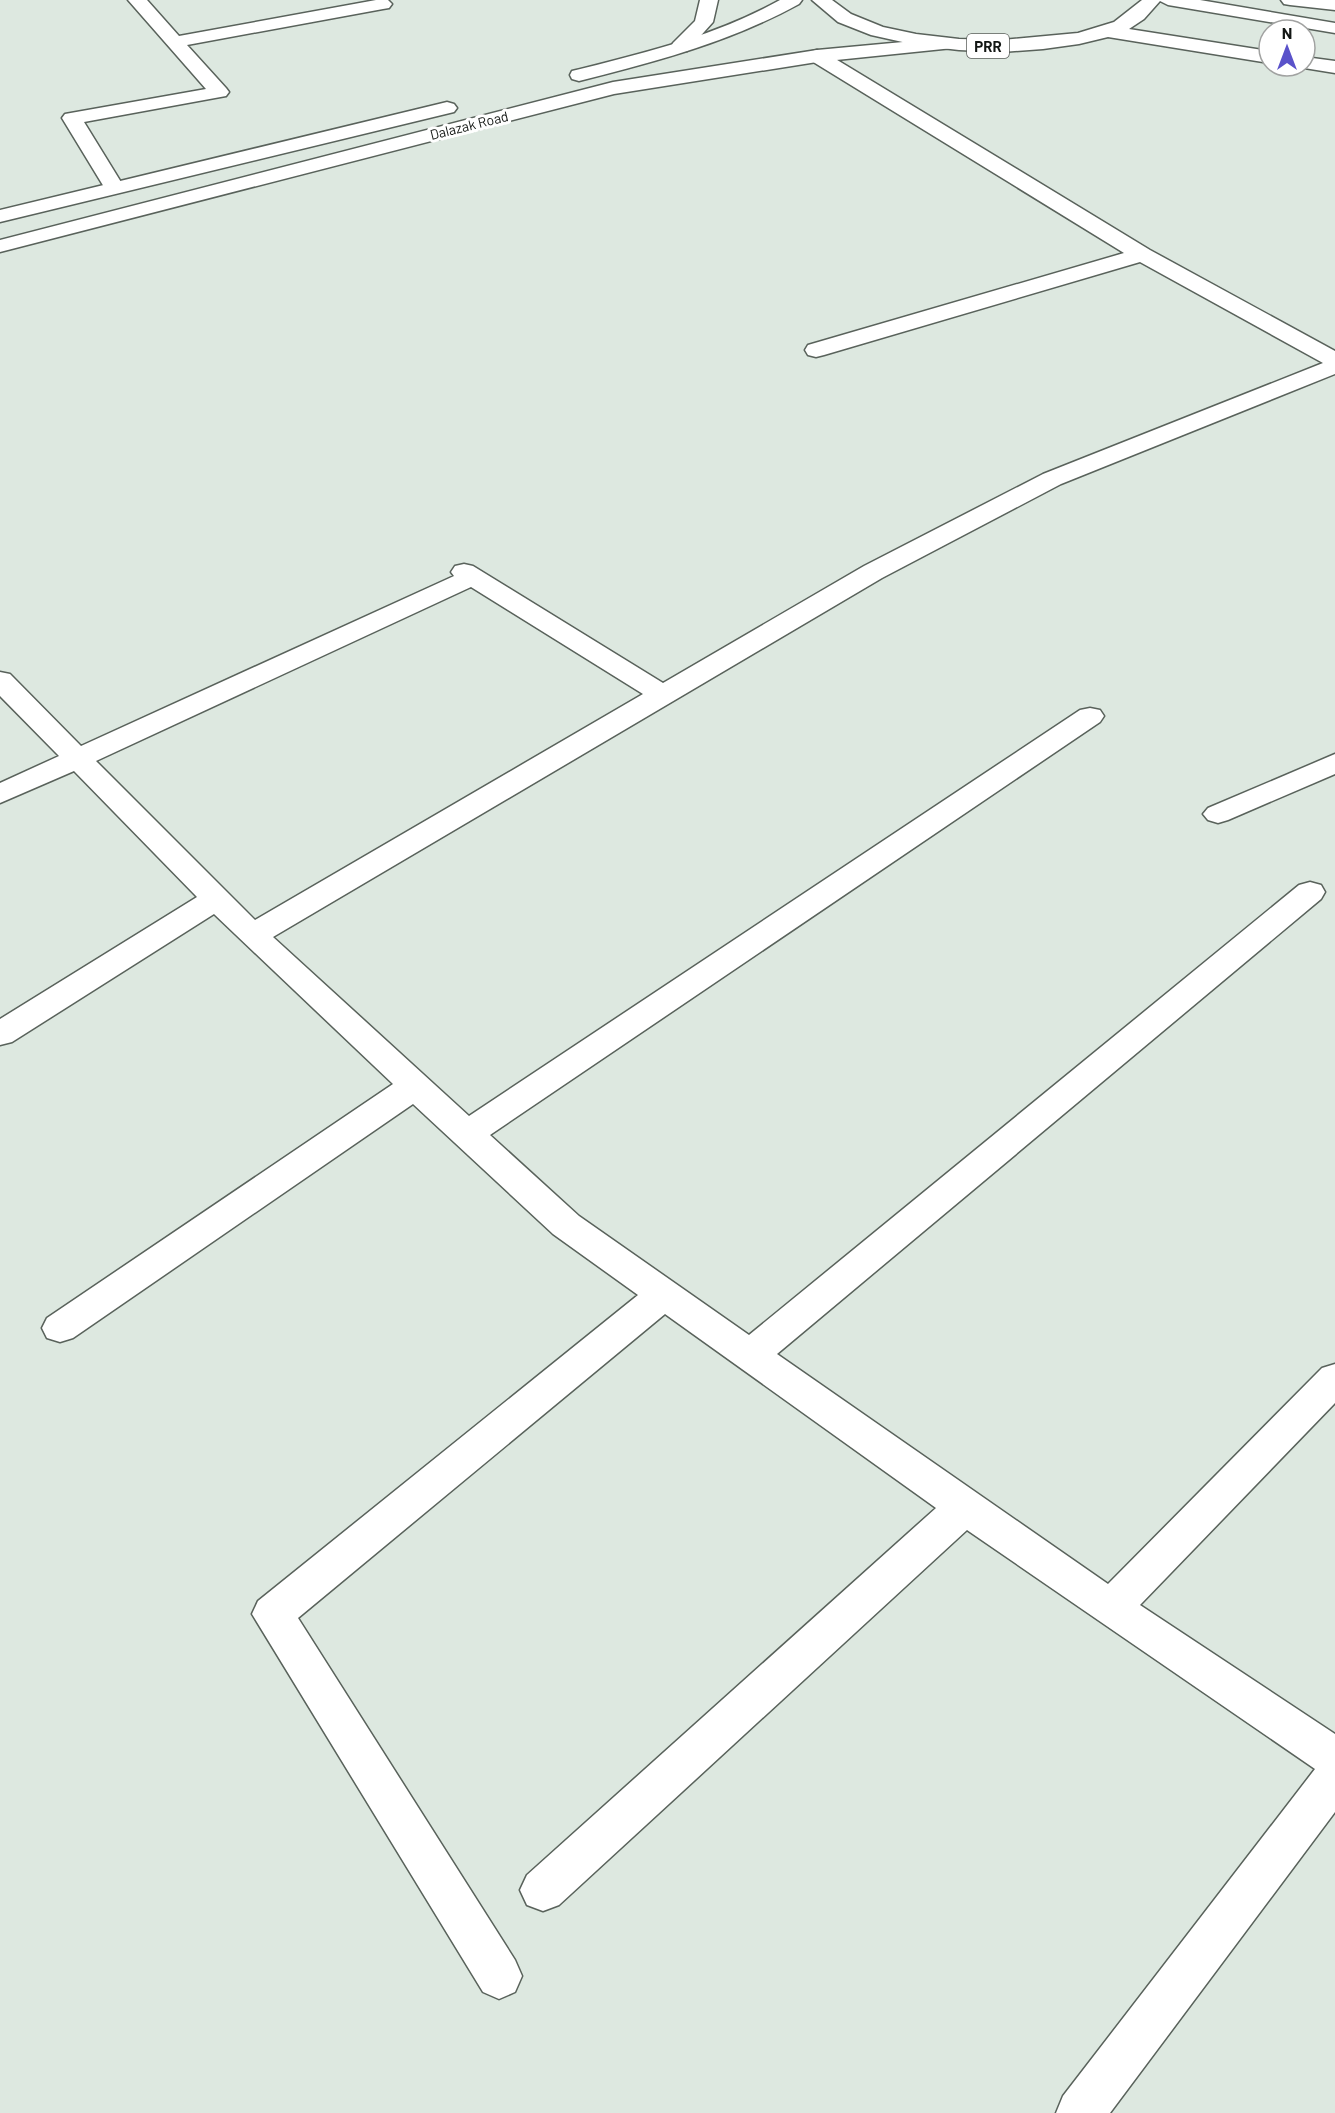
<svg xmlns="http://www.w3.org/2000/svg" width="1335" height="2113" font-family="Barlow,sans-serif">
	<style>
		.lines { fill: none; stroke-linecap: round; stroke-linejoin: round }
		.street-casing { stroke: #59625b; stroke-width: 3 }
		.primary-casing { stroke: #59625b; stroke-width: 3 }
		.highway-casing { stroke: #59625b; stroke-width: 3 }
		.street { fill: #fff; fill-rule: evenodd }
		.primary { fill: #fff; fill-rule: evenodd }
		.highway { fill: #fff; fill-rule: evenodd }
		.labels { text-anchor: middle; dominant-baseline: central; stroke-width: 6; stroke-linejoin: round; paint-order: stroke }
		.far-street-label { font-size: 14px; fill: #131714; stroke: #fff }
		.shield { fill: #fff; stroke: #5a5d5a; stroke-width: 1.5 }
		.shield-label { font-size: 15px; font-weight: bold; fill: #131714 }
	</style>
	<rect width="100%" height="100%" fill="#dde8e0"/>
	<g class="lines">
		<!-- street casing -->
		<g class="street-casing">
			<g id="street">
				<polygon points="128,0 147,0 179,36 376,0 388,0 392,4 389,8 383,9 187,45 226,88 229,92 226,96 84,122 124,187 121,191 107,191 104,187 62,118 65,114 206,89"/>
				<polygon points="1281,0 1335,0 1335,10 1290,5 1284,4"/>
				<path d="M817,50L824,52L1150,250L1335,351V374L1061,484L882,578L273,937L469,1116L1080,710L1090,708L1100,710L1104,716L1100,722L490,1135L579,1216L749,1335L1299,885L1310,882L1321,885L1325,892L1321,899L777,1354L1108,1584L1322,1368L1335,1364V1403L1140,1605L1335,1734V1812L1110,2113H1056L1063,2096L1315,1769L967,1530L559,1905L543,1911L527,1905L520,1890L527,1875L936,1508L665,1314L298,1618L515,1960L522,1976L515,1992L499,1999L483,1992L252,1614L258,1601L638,1295L553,1234L413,1104L73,1338L60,1342L47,1338L42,1328L47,1318L393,1084L214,914L12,1042L0,1045V1019L197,897L74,771L0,803V783L59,756L0,696V672L10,674L81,746L454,576L451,572L455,566L464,564L473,566L663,683L864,566L1043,474L1323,363L1140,262L824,355L816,357L808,355L805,350L808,345L1124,253L810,60L808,56L810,52ZM471,587L643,694L255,920L96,761Z"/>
				<polygon points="1335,754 1335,774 1228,820 1218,823 1208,820 1203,814 1208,808"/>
			</g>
		</g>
		<!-- primary casing -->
		<g class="primary-casing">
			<g id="primary">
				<path d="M780,0H802L799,4C730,42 655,62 579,81L572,79L570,75L572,71C644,53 715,36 780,0Z"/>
				<polygon points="946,38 953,40 955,44 953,48 817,62 614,94 0,252 0,240 613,82 817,50"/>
				<polygon points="447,102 454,104 457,108 454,112 0,222 0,210"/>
			</g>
		</g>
		<!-- highway casing -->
		<g class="highway-casing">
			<g id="highway">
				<polygon points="700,0 718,0 713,22 687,51 673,51 671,47 673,43 695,21"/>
				<polygon points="812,0 832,0 851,14 883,27 916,34 959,39 1002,40 1078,33 1114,22 1142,0 1200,0 1335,23 1335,33 1168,5 1160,1 1144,19 1129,29 1269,51 1269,63 1108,37 1079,44 1043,49 1002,52 959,50 916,45 871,35 838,22"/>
				<polygon points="1305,57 1335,61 1335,73 1298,67 1305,66"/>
			</g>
		</g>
		<!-- street -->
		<use href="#street" class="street"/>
		<!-- primary -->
		<use href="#primary" class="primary"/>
		<!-- highway -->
		<use href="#highway" class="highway"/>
	</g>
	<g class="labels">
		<!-- far-street labels -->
		<g class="far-street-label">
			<text transform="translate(469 125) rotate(-14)">Dalazak Road</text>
		</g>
		<!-- shield labels -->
		<rect class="shield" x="967" y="34" width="42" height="24" rx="4.5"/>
		<g class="shield-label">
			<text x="988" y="46">PRR</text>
		</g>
	</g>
	<!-- north arrow -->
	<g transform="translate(1287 48)"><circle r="28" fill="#ffffff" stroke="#a1a2a1" stroke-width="1.5"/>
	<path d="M0-4.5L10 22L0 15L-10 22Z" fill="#5a52ca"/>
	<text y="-9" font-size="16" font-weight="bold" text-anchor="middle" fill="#131714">N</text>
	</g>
</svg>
